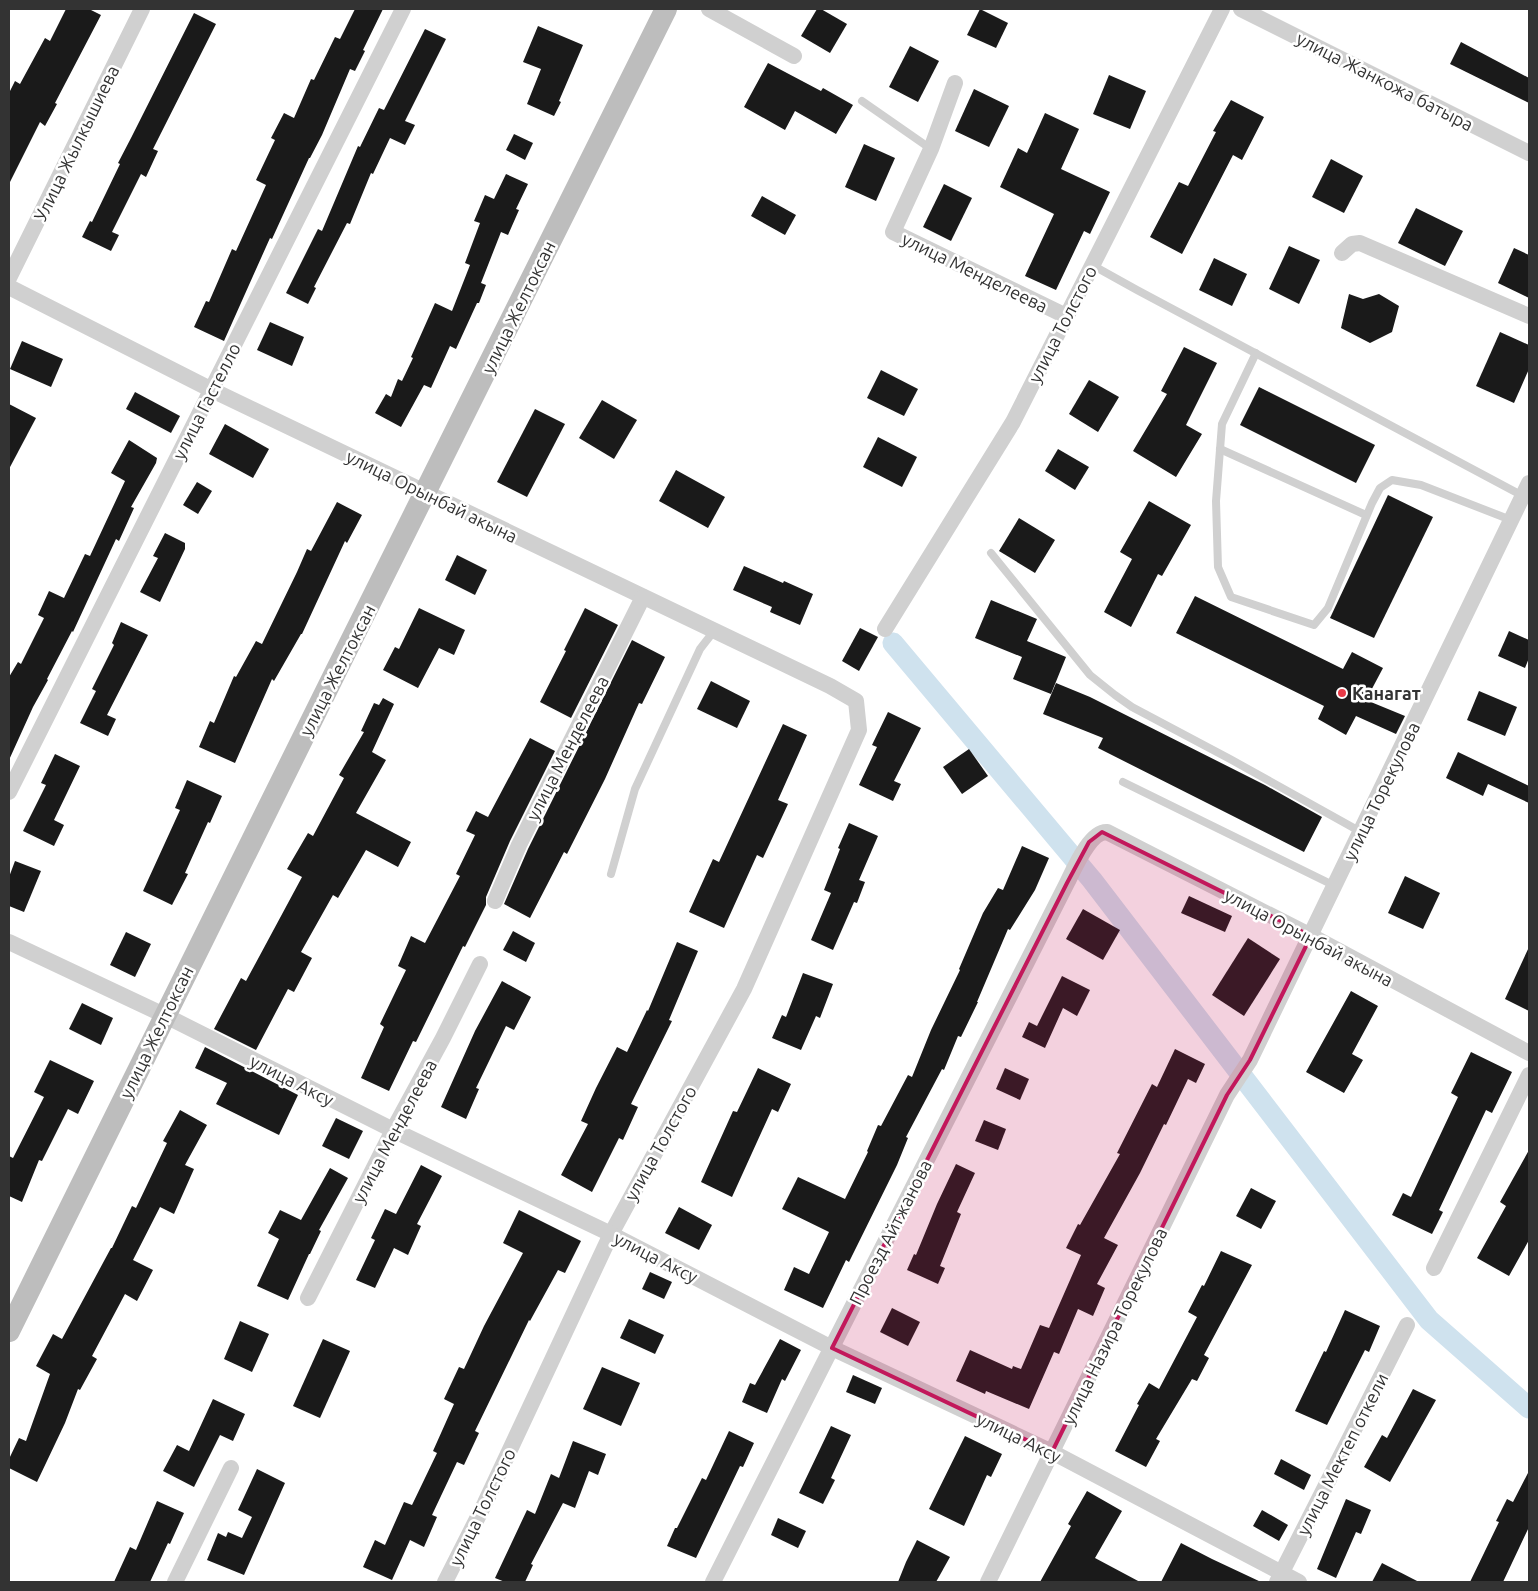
<svg xmlns="http://www.w3.org/2000/svg" width="1538" height="1591" font-family="Ubuntu,sans-serif">
	<style>
		.lines { fill: none; stroke-linecap: round; stroke-linejoin: round }
		.canal { stroke: #cfe2ee; stroke-width: 21 }
		.building { fill: #1a1a1a }
		.service { stroke: #d0d0d0; stroke-width: 8 }
		.minor { stroke: #d0d0d0; stroke-width: 16 }
		.secondary { stroke: #bdbdbd; stroke-width: 22 }
		.marked { fill: #c2185b; fill-opacity: 0.2; stroke: #c2185b; stroke-width: 4; stroke-linejoin: round }
		.poi-dot { fill: #e63946; stroke: #fff; stroke-width: 2 }
		.labels { text-anchor: middle; dominant-baseline: central; stroke-width: 5; stroke-linejoin: round; paint-order: stroke }
		.street-label { font-size: 18px; fill: #333; stroke: #fff }
		.poi-label { font-size: 18px; font-weight: bold; fill: #333; stroke: #fff; text-anchor: start }
	</style>
	<rect width="100%" height="100%" fill="#fff"/>
	<g class="lines">
		<!-- canal -->
		<polyline class="canal" points="893,643 1092,880 1429,1320 1529,1408"/>
	</g>
	<!-- building -->
	<g class="building">
		<polygon points="66,9 89,9 101,15 55,103 57,104 45,126 40,122 9,184 9,93 15,81 20,84 45,38 50,41"/>
		<polygon points="355,9 383,9 363,50 365,51 355,71 350,69 322,135 310,158 309,158 272,239 270,238 224,341 194,327 206,301 209,302 232,249 236,251 266,185 256,180 275,140 271,138 284,113 294,118 311,79 314,80 335,37 340,39"/>
		<polygon points="817,9 821,9 847,24 830,53 801,36"/>
		<polygon points="980,9 1008,23 996,48 967,35"/>
		<polygon points="194,13 216,24 153,149 158,151 146,177 141,174 112,232 119,235 111,251 82,237 90,221 92,222 120,164 118,163 131,138"/>
		<polygon points="538,26 583,45 559,101 561,102 554,116 527,104 541,69 523,62"/>
		<polygon points="425,29 446,39 405,121 415,125 405,145 390,138 373,174 371,173 350,224 347,223 314,287 316,288 308,304 286,293 318,229 322,231 358,146 360,147 379,108 384,110"/>
		<polygon points="1461,42 1529,78 1529,103 1450,64"/>
		<polygon points="910,46 939,61 918,102 889,87"/>
		<polygon points="768,63 821,91 823,88 853,105 836,134 795,111 785,130 744,107"/>
		<polygon points="1109,75 1146,91 1130,129 1093,114"/>
		<polygon points="974,89 1009,106 989,147 955,131"/>
		<polygon points="1231,100 1264,117 1242,160 1233,155 1182,254 1150,237 1179,182 1188,186 1216,132 1213,131"/>
		<polygon points="1045,113 1079,129 1061,169 1110,192 1090,234 1084,231 1056,290 1025,276 1054,214 1000,187 1018,148 1027,153"/>
		<polygon points="514,134 533,143 525,160 506,150"/>
		<polygon points="864,144 895,158 876,201 845,187"/>
		<polygon points="1331,159 1363,176 1344,213 1312,197"/>
		<polygon points="506,174 528,184 516,209 519,210 508,235 501,232 481,283 486,285 479,303 477,303 456,349 450,346 431,388 424,385 401,427 375,413 386,394 391,397 398,379 402,381 413,358 411,357 435,303 452,311 470,265 465,263 480,223 474,221 485,195 494,199"/>
		<polygon points="944,184 972,198 951,241 923,227"/>
		<polygon points="762,196 796,215 785,235 751,216"/>
		<polygon points="1416,208 1463,231 1445,266 1398,243"/>
		<polygon points="1289,246 1320,260 1299,304 1269,289"/>
		<polygon points="1514,248 1529,255 1529,298 1498,283"/>
		<polygon points="1214,258 1247,274 1232,306 1199,290"/>
		<polygon points="1349,294 1363,299 1379,294 1399,306 1392,332 1370,343 1341,328"/>
		<polygon points="270,322 304,337 292,366 257,350"/>
		<polygon points="1500,332 1529,345 1529,369 1514,403 1476,386"/>
		<polygon points="22,341 63,359 51,387 10,369"/>
		<polygon points="1184,347 1217,363 1186,425 1202,434 1176,477 1133,451 1167,394 1161,391"/>
		<polygon points="881,370 918,389 904,416 867,398"/>
		<polygon points="1089,380 1119,397 1098,432 1069,414"/>
		<polygon points="1259,387 1375,445 1356,483 1240,425"/>
		<polygon points="135,392 180,416 171,433 126,409"/>
		<polygon points="602,400 637,420 614,459 579,438"/>
		<polygon points="9,404 36,418 9,469"/>
		<polygon points="535,409 565,424 527,497 497,482"/>
		<polygon points="225,424 269,449 253,478 209,454"/>
		<polygon points="878,437 917,457 902,487 863,467"/>
		<polygon points="129,440 157,458 156,463 131,507 134,508 119,541 116,539 73,632 72,631 47,679 48,680 33,707 9,760 9,677 18,662 21,664 44,618 38,615 49,591 64,598 85,554 90,556 125,481 111,473"/>
		<polygon points="1058,449 1089,467 1075,490 1045,471"/>
		<polygon points="676,470 725,497 708,528 659,501"/>
		<polygon points="197,482 212,491 198,514 183,505"/>
		<polygon points="1388,495 1433,517 1374,638 1330,618"/>
		<polygon points="1149,501 1191,525 1162,576 1158,574 1131,627 1104,612 1132,559 1120,552"/>
		<polygon points="337,502 362,515 347,543 345,541 302,634 301,634 274,681 272,679 235,763 199,747 210,721 214,723 234,676 236,677 256,641 262,644 297,572 307,549 311,551"/>
		<polygon points="1019,518 1055,540 1035,573 999,551"/>
		<polygon points="165,533 185,543 185,549 160,602 140,592 158,558 153,556"/>
		<polygon points="457,555 487,570 475,595 445,580"/>
		<polygon points="744,566 783,583 784,581 813,594 800,625 770,612 772,607 733,590"/>
		<polygon points="1195,596 1343,669 1352,652 1383,668 1366,700 1405,716 1396,734 1356,716 1346,735 1318,719 1324,706 1176,633"/>
		<polygon points="991,600 1037,619 1027,641 1066,657 1051,694 1013,679 1022,657 975,638"/>
		<polygon points="419,608 465,630 454,655 439,648 418,688 383,670 395,647 399,649"/>
		<polygon points="585,608 618,625 571,718 540,702 566,651 564,650"/>
		<polygon points="121,622 148,635 107,715 116,719 108,736 80,723 96,691 92,689 114,645 112,643"/>
		<polygon points="860,628 878,637 859,671 842,661"/>
		<polygon points="1509,631 1529,640 1529,658 1525,668 1498,656"/>
		<polygon points="632,640 665,657 642,704 639,703 605,779 567,854 564,852 530,918 504,904 528,849"/>
		<polygon points="711,681 750,701 737,728 697,709"/>
		<polygon points="1056,683 1090,697 1265,785 1322,817 1304,852 1098,748 1103,738 1043,714"/>
		<polygon points="1479,691 1517,707 1505,736 1467,720"/>
		<polygon points="383,698 394,704 372,752 386,760 356,813 411,842 398,867 366,850 338,898 333,895 301,952 312,958 294,992 288,989 256,1050 214,1029 241,978 246,981 302,877 287,869 308,833 313,836 344,778 339,775 364,732 361,731 374,703 379,705"/>
		<polygon points="888,712 921,728 894,781 901,784 893,801 859,785 877,747 872,745"/>
		<polygon points="783,724 807,735 778,800 788,804 763,858 757,855 724,928 689,912 713,859 719,862"/>
		<polygon points="530,738 555,751 510,841 486,897 486,905 465,947 463,946 416,1042 413,1041 389,1091 361,1078 384,1027 380,1024 406,970 398,966 411,936 425,943 460,876 456,874 475,835 466,831 476,811 488,817"/>
		<polygon points="969,749 988,776 962,794 943,767"/>
		<polygon points="1458,752 1529,786 1529,803 1488,784 1483,796 1446,778"/>
		<polygon points="55,754 80,766 54,820 64,825 54,846 23,831 46,785 41,783"/>
		<polygon points="187,780 222,796 210,823 208,822 185,873 188,874 172,905 143,891 180,810 175,808"/>
		<polygon points="849,823 878,836 859,880 865,882 857,903 854,902 833,950 811,940 831,893 824,890 840,849 838,848"/>
		<polygon points="1022,846 1049,858 1035,890 1010,930 1008,929 977,1002 978,1002 961,1037 958,1036 944,1070 942,1069 906,1137 908,1138 897,1165 849,1262 846,1260 823,1308 784,1290 794,1267 809,1274 829,1232 782,1209 798,1177 845,1199 868,1152 867,1151 878,1125 881,1126 908,1075 912,1077 931,1030 960,970 959,969 983,913 998,888 1003,890"/>
		<polygon points="15,861 41,871 24,912 9,906 9,877"/>
		<polygon points="1405,876 1440,893 1423,929 1388,913"/>
		<polygon points="1189,896 1232,916 1225,932 1181,913"/>
		<polygon points="1083,909 1120,930 1103,960 1066,939"/>
		<polygon points="513,931 535,943 526,962 503,950"/>
		<polygon points="126,932 151,944 135,977 110,965"/>
		<polygon points="1248,938 1280,959 1244,1016 1212,995"/>
		<polygon points="677,942 698,951 669,1020 672,1021 631,1104 638,1107 623,1140 619,1138 592,1192 561,1175 588,1124 581,1121 596,1088 617,1047 627,1052 647,1010 648,1011"/>
		<polygon points="1529,947 1529,1011 1505,999"/>
		<polygon points="803,973 833,984 820,1018 816,1016 801,1050 772,1038 782,1015 786,1017"/>
		<polygon points="1062,976 1090,990 1077,1016 1063,1008 1045,1048 1022,1037 1029,1022 1037,1026"/>
		<polygon points="502,981 531,997 514,1030 506,1026 476,1088 479,1089 466,1119 441,1107 475,1031"/>
		<polygon points="1351,991 1378,1006 1352,1054 1363,1060 1344,1093 1306,1072"/>
		<polygon points="82,1003 113,1018 101,1045 69,1029"/>
		<polygon points="205,1047 298,1095 279,1135 216,1104 227,1083 195,1068"/>
		<polygon points="1175,1049 1205,1064 1196,1083 1188,1079 1166,1125 1164,1124 1140,1173 1104,1238 1118,1245 1097,1284 1105,1288 1093,1316 1078,1309 1059,1354 1054,1352 1029,1409 986,1391 985,1394 956,1381 970,1350 1012,1369 1013,1366 1021,1369 1040,1325 1049,1328 1081,1255 1066,1248 1078,1224 1080,1225 1120,1154 1117,1153 1152,1084 1157,1087"/>
		<polygon points="1471,1052 1512,1072 1492,1113 1486,1110 1439,1210 1443,1212 1432,1234 1392,1215 1403,1193 1411,1197 1458,1097 1451,1093"/>
		<polygon points="50,1060 94,1081 78,1114 68,1109 42,1161 39,1160 22,1202 9,1196 9,1156 13,1158 44,1097 34,1092"/>
		<polygon points="758,1068 791,1084 778,1112 772,1109 732,1197 701,1182 733,1111 737,1112"/>
		<polygon points="1005,1068 1029,1079 1020,1100 996,1089"/>
		<polygon points="180,1110 207,1125 185,1165 194,1169 174,1214 160,1207 133,1260 153,1270 137,1301 125,1294 92,1356 97,1359 80,1390 78,1389 65,1423 37,1482 9,1468 9,1459 19,1438 26,1441 50,1374 36,1366 53,1334 62,1339 111,1248 112,1248 132,1206 136,1208 167,1143 163,1141"/>
		<polygon points="336,1118 363,1131 349,1159 322,1146"/>
		<polygon points="984,1120 1006,1129 998,1150 975,1141"/>
		<polygon points="1529,1150 1529,1240 1509,1276 1477,1258 1506,1206 1500,1202"/>
		<polygon points="956,1164 975,1173 957,1212 961,1214 940,1266 945,1268 938,1284 907,1270 914,1254 916,1255 937,1204"/>
		<polygon points="421,1165 442,1176 417,1224 421,1226 408,1255 394,1248 375,1288 356,1280 375,1240 371,1238 385,1209 396,1214"/>
		<polygon points="330,1168 348,1178 319,1230 321,1231 310,1254 309,1254 288,1300 257,1286 279,1239 268,1233 280,1210 301,1220"/>
		<polygon points="1251,1188 1276,1201 1261,1229 1236,1216"/>
		<polygon points="679,1207 712,1225 699,1250 665,1233"/>
		<polygon points="519,1210 581,1241 565,1273 558,1270 530,1321 529,1320 475,1431 479,1433 464,1465 457,1462 432,1515 437,1517 424,1547 410,1540 392,1580 363,1567 375,1540 385,1545 404,1502 412,1505 437,1453 433,1451 454,1404 444,1399 459,1367 464,1369 484,1326 523,1253 503,1243"/>
		<polygon points="1221,1251 1252,1265 1204,1355 1209,1358 1197,1381 1192,1379 1156,1439 1160,1441 1146,1467 1115,1451 1139,1405 1137,1404 1149,1383 1159,1389 1197,1317 1188,1312 1202,1285 1204,1286"/>
		<polygon points="650,1272 672,1282 664,1299 642,1289"/>
		<polygon points="892,1308 920,1322 908,1346 880,1332"/>
		<polygon points="1345,1310 1380,1326 1369,1352 1365,1350 1327,1425 1295,1411 1324,1351 1326,1352"/>
		<polygon points="629,1319 664,1335 655,1354 620,1338"/>
		<polygon points="240,1321 269,1334 252,1372 224,1359"/>
		<polygon points="323,1339 350,1351 320,1418 293,1406"/>
		<polygon points="780,1339 801,1350 785,1381 782,1379 767,1413 742,1402 750,1383 755,1385"/>
		<polygon points="602,1367 640,1383 621,1426 583,1409"/>
		<polygon points="853,1375 882,1388 875,1404 846,1392"/>
		<polygon points="1413,1389 1436,1400 1390,1482 1364,1467 1382,1435 1387,1438"/>
		<polygon points="213,1399 245,1414 233,1441 220,1435 194,1487 163,1471 177,1445 189,1451"/>
		<polygon points="831,1426 851,1435 831,1478 835,1480 823,1504 799,1493"/>
		<polygon points="729,1431 754,1443 743,1467 740,1466 696,1558 667,1546 675,1528 677,1528 702,1478 706,1480"/>
		<polygon points="965,1436 1002,1454 991,1477 987,1475 964,1526 929,1509"/>
		<polygon points="573,1441 606,1454 598,1475 589,1471 575,1508 563,1503 531,1564 533,1565 525,1582 505,1582 495,1578 527,1510 535,1514 551,1474 559,1478"/>
		<polygon points="1281,1459 1311,1475 1304,1490 1274,1474"/>
		<polygon points="257,1469 285,1483 244,1575 207,1560 218,1533 226,1537 228,1532 242,1538 252,1517 238,1510"/>
		<polygon points="1529,1471 1529,1527 1503,1582 1470,1582 1499,1522 1496,1521 1507,1499 1513,1502"/>
		<polygon points="1087,1491 1122,1511 1095,1558 1140,1582 1040,1582 1071,1526 1068,1524"/>
		<polygon points="1346,1499 1371,1510 1361,1534 1356,1532 1336,1578 1317,1569"/>
		<polygon points="157,1501 184,1513 170,1544 168,1543 150,1582 114,1582 130,1547 136,1550"/>
		<polygon points="1262,1510 1288,1525 1279,1541 1253,1526"/>
		<polygon points="778,1518 806,1531 798,1548 771,1535"/>
		<polygon points="917,1540 950,1557 936,1582 898,1582 906,1562"/>
		<polygon points="1181,1543 1212,1559 1261,1582 1161,1582"/>
		<polygon points="1382,1563 1419,1582 1372,1582"/>
	</g>
	<g class="lines">
		<!-- service -->
		<g class="service">
			<polyline points="862,101 931,149"/>
			<polyline points="1092,265 1137,290 1523,496"/>
			<polyline points="1256,353 1222,424 1216,501 1218,567 1231,597 1314,625 1328,608 1372,503 1380,488 1392,480 1421,485 1511,520"/>
			<polyline points="1220,449 1366,515"/>
			<polyline points="991,553 1090,675 1115,695 1132,707 1230,759 1361,832"/>
			<polyline points="1123,782 1335,886"/>
			<polyline points="611,874 635,789 700,649 714,631"/>
		</g>
		<!-- minor -->
		<g class="minor">
			<polyline points="709,9 794,56"/>
			<polyline points="1241,9 1529,153"/>
			<polyline points="955,83 931,149 893,232 1066,316"/>
			<polyline points="1342,253 1352,244 1360,243 1529,316"/>
			<polyline points="9,278 142,9"/>
			<polyline points="9,287 212,390 830,686 856,701 859,730 744,989 611,1234 485,1503 445,1582"/>
			<polyline points="885,629 1013,422 1222,9"/>
			<polyline points="9,792 403,9"/>
			<polyline points="495,901 519,845 643,597"/>
			<polyline points="9,942 164,1015 393,1130 611,1234 832,1348 1052,1452 1299,1582"/>
			<polyline points="1434,1268 1529,1075"/>
			<polyline points="308,1298 393,1130 443,1038 480,964"/>
			<polyline points="175,1582 231,1468"/>
			<path d="M713,1582L1067,883C1074,869 1090,831 1107,832L1311,936L1529,1053"/>
			<polyline points="988,1582 1227,1095 1250,1060 1529,483"/>
			<polyline points="1277,1582 1407,1325"/>
		</g>
		<!-- secondary -->
		<path class="secondary" d="M9,1331C226,889 447,450 666,9"/>
	</g>
	<!-- marked area -->
	<path class="marked" d="M1102,832L1311,936L1250,1060L1227,1095L1052,1452L832,1348L1067,883L1089,842Z"/>
	<!-- markers -->
	<circle class="poi-dot" cx="1342" cy="693" r="5"/>
	<g class="labels">
		<!-- street labels -->
		<g class="street-label">
			<text transform="translate(1385 81) rotate(27)">улица Жанкожа батыра</text>
			<text transform="translate(76 143) rotate(-64)">Улица Жылкышиева</text>
			<text transform="translate(975 272) rotate(26)">улица Менделеева</text>
			<text transform="translate(518 307) rotate(-64)">улица Желтоксан</text>
			<text transform="translate(1062 324) rotate(-63)">улица Толстого</text>
			<text transform="translate(206 401) rotate(-63)">улица Гастелло</text>
			<text transform="translate(432 496) rotate(26)">улица Орынбай акына</text>
			<text transform="translate(337 670) rotate(-63)">улица Желтоксан</text>
			<text transform="translate(567 748) rotate(-63)">улица Менделеева</text>
			<text transform="translate(1381 791) rotate(-64)">улица Торекулова</text>
			<text transform="translate(1309 937) rotate(28)">улица Орынбай акына</text>
			<text transform="translate(156 1032) rotate(-64)">улица Желтоксан</text>
			<text transform="translate(292 1080) rotate(27)">улица Аксу</text>
			<text transform="translate(394 1131) rotate(-62)">улица Менделеева</text>
			<text transform="translate(660 1143) rotate(-61)">улица Толстого</text>
			<text transform="translate(890 1232) rotate(-63)">Проезд Айтжанова</text>
			<text transform="translate(656 1257) rotate(27)">улица Аксу</text>
			<text transform="translate(1114 1326) rotate(-64)">улица Назира Торекулова</text>
			<text transform="translate(1019 1437) rotate(26)">улица Аксу</text>
			<text transform="translate(1342 1454) rotate(-63)">улица Мектеп откели</text>
			<text transform="translate(482 1507) rotate(-64)">улица Толстого</text>
		</g>
		<!-- poi labels -->
		<g class="poi-label">
			<text x="1352" y="693">Канагат</text>
		</g>
	</g>
	<!-- border -->
	<rect width="1538" height="1591" fill="none" stroke="#333333" stroke-width="20"/>
</svg>
